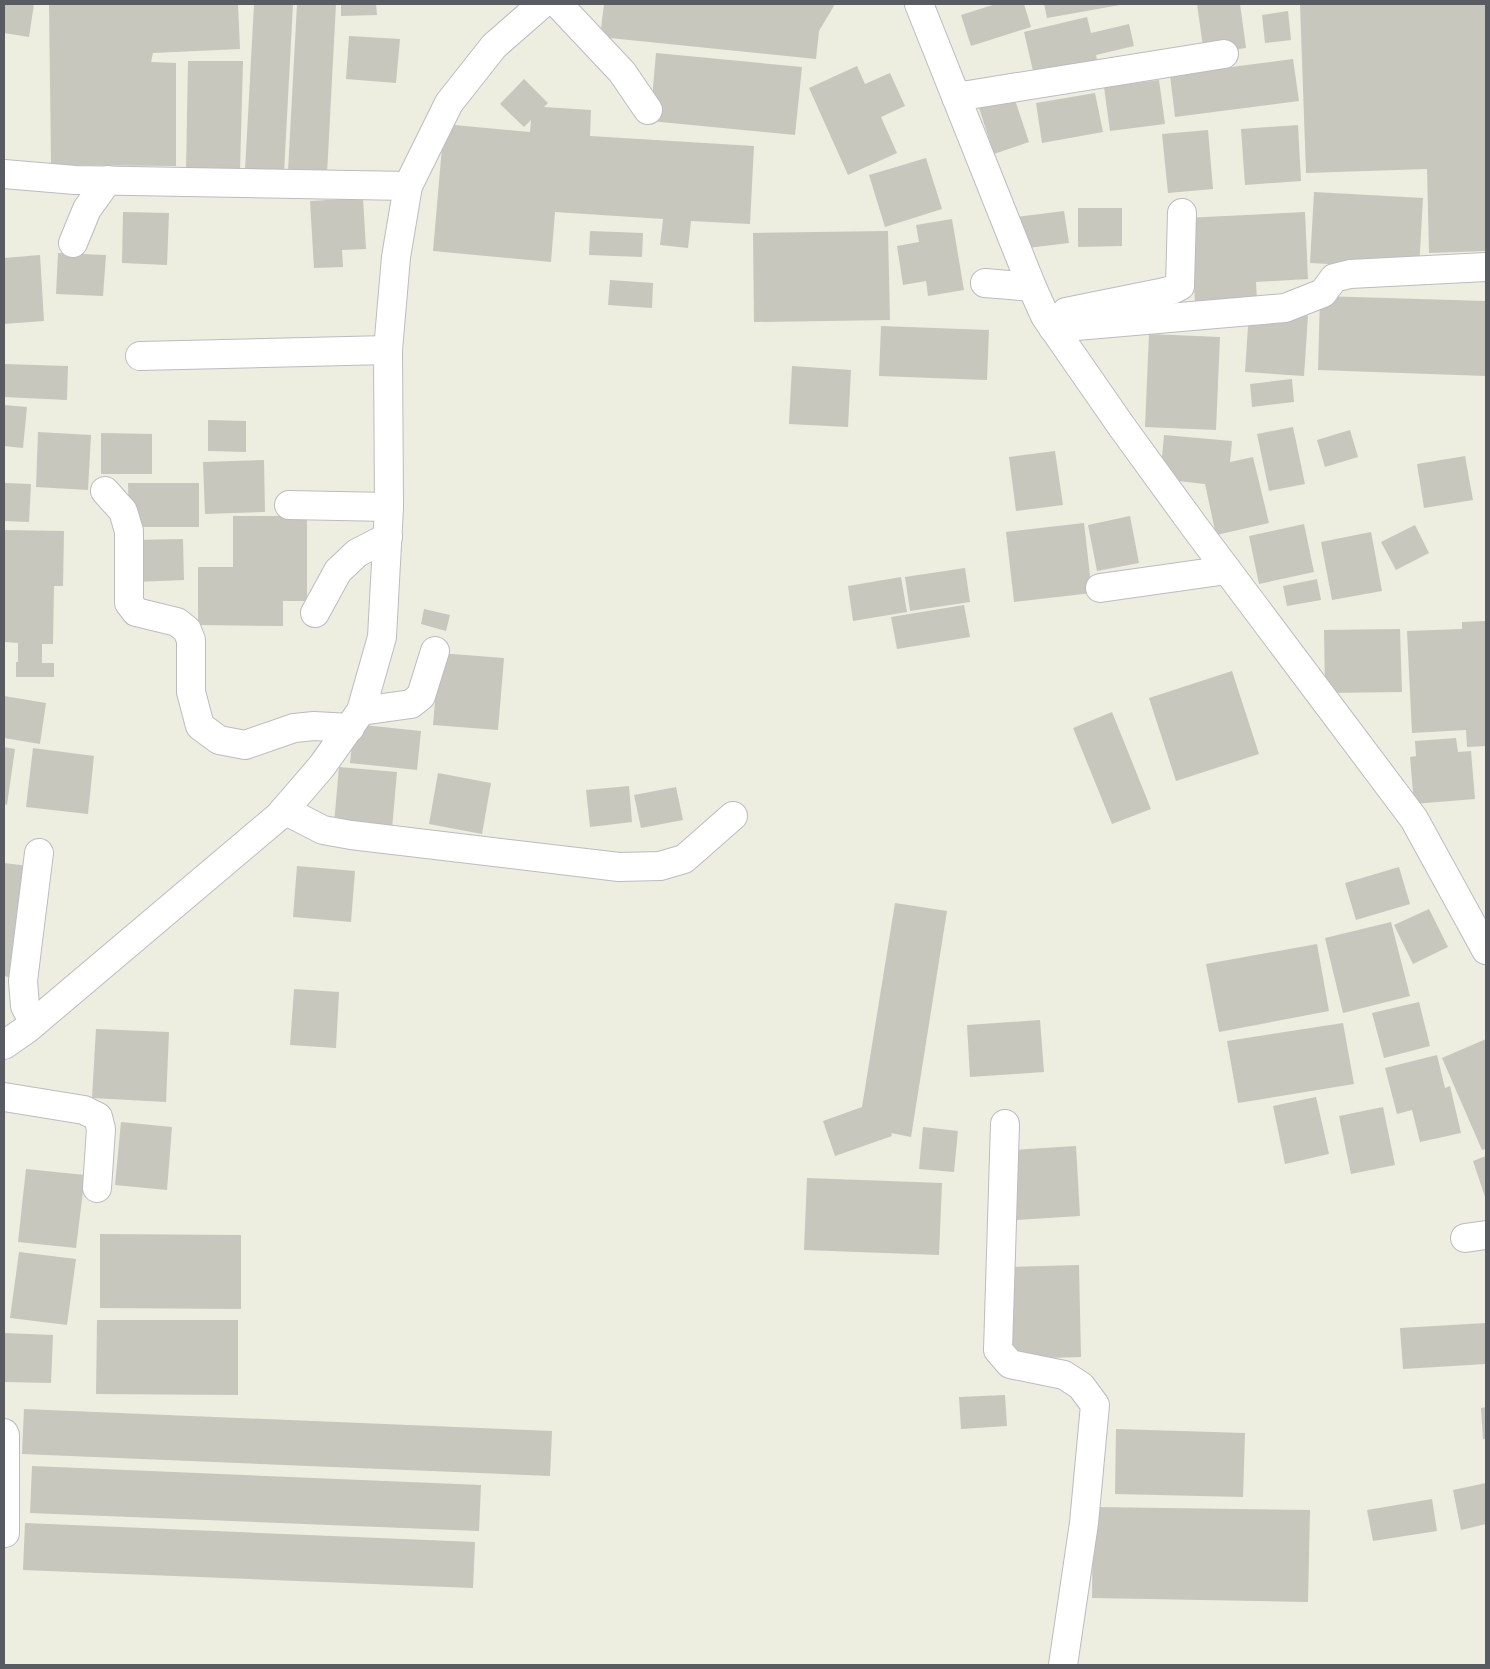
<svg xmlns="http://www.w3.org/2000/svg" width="1490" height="1669" font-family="Mulish,sans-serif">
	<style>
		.building { fill: #c8c7be }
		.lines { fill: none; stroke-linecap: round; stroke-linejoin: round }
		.minor-casing { stroke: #bbbcc3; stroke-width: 30 }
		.minor { stroke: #fff; stroke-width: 28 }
	</style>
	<rect width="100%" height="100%" fill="#edede0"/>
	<!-- building -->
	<g class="building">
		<polygon points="4,4 34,4 29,37 4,33"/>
		<polygon points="49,4 238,4 240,49 153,53 151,62 176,63 176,166 51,165"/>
		<polygon points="254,4 293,4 284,173 245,171"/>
		<polygon points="297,4 336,4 327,174 288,171"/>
		<polygon points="341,4 376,4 377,15 341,16"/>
		<polygon points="604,4 835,4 819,31 816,59 600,37"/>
		<polygon points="996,4 1024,4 1031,27 971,46 961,15"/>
		<polygon points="1044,4 1120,4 1120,5 1047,18"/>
		<polygon points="1197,4 1240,4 1246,48 1204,54"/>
		<polygon points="1300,4 1486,4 1486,251 1429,253 1427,169 1306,173"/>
		<polygon points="1288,11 1291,40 1265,43 1262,15"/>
		<polygon points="1087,17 1091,33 1129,24 1134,46 1096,55 1099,69 1036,84 1024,32"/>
		<polygon points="349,36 400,39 396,83 346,79"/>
		<polygon points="656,53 802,67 795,135 650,121"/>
		<polygon points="1293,59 1299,101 1175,117 1170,75"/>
		<polygon points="188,61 243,61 240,171 186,170"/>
		<polygon points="857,66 865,84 890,73 905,106 881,117 897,153 848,175 809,88"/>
		<polygon points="524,79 548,103 544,107 591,110 590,136 754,146 750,224 691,221 688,248 660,245 663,219 555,212 551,262 433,251 444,124 530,132 531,120 524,127 500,104"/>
		<polygon points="1159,80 1165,124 1110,131 1104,87"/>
		<polygon points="1095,93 1103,132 1042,143 1036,103"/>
		<polygon points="1014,97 1029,142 994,154 979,108"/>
		<polygon points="1298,125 1301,181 1245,185 1241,129"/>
		<polygon points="1208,130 1213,189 1168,193 1162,134"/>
		<polygon points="926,158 942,209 885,227 869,175"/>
		<polygon points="1314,192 1423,198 1419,269 1310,263"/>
		<polygon points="363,198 366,249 342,250 343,267 314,268 310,201"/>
		<polygon points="1078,208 1122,208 1122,246 1078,247"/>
		<polygon points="1064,211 1069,243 1019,249 1015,217"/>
		<polygon points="123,212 169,213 167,265 122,263"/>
		<polygon points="1305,212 1308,279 1256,282 1257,300 1195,303 1194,284 1188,285 1184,218"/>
		<polygon points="952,219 964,290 928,296 926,281 903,285 897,246 919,242 916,225"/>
		<polygon points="590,231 643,233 642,257 589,255"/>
		<polygon points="888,231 890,320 754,322 753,233"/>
		<polygon points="58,253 106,255 103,296 56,294"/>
		<polygon points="40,255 44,321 4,324 4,258"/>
		<polygon points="610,280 653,283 652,308 608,305"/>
		<polygon points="1320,296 1486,301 1486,376 1318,370"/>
		<polygon points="1249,312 1308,316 1304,376 1245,372"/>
		<polygon points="881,326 989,330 987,380 879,376"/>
		<polygon points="1149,334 1220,337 1216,430 1145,427"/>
		<polygon points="4,364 68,366 67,400 4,397"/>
		<polygon points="792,366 851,370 848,427 789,424"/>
		<polygon points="1292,379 1294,402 1252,407 1250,384"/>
		<polygon points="4,405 27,407 23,448 4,446"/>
		<polygon points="208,420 246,421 246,452 208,451"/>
		<polygon points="1293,427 1305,484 1269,491 1257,434"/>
		<polygon points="1350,430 1358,457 1325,467 1317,440"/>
		<polygon points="38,432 91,435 88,490 36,487"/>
		<polygon points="101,433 152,434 152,474 101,474"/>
		<polygon points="1164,435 1232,441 1230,462 1253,457 1269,523 1216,535 1205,484 1160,479"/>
		<polygon points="1055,451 1063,505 1016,511 1009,457"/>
		<polygon points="1465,456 1473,500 1424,508 1417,464"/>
		<polygon points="264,460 265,512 205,514 203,462"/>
		<polygon points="4,483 31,484 29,522 4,521"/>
		<polygon points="128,483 199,483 199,527 129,527"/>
		<polygon points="233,516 307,516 307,601 283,601 283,626 198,625 198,567 233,567"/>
		<polygon points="1130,516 1139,563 1097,571 1088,525"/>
		<polygon points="1084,523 1092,593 1014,602 1006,532"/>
		<polygon points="1304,524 1314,572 1259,584 1249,536"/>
		<polygon points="1415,525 1429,553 1396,570 1381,542"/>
		<polygon points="4,530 64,531 63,586 54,586 53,644 42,644 42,663 54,663 54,677 16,677 16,662 18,662 18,643 4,642"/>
		<polygon points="1371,532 1382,591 1332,600 1321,542"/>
		<polygon points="183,539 184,580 134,582 133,540"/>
		<polygon points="965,568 970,602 910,611 905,577"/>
		<polygon points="901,577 907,612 853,621 848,586"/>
		<polygon points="1317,579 1321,600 1287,606 1283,586"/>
		<polygon points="964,605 970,637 897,649 891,617"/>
		<polygon points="424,609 450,615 446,631 421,624"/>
		<polygon points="1486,621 1486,746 1467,747 1466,730 1412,733 1407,631 1462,629 1462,622"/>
		<polygon points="1400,629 1402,692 1325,693 1324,630"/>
		<polygon points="439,653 504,658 498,730 433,725"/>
		<polygon points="1232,671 1259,754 1176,781 1149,698"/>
		<polygon points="4,696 46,703 40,744 4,738"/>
		<polygon points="1112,712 1151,809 1112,824 1073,728"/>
		<polygon points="354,724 421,731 417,770 350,763"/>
		<polygon points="1456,738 1458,752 1471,751 1475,799 1414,804 1410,757 1416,756 1415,741"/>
		<polygon points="4,747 15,749 7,805 4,804"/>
		<polygon points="33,748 94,756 88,814 26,807"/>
		<polygon points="339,767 397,772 392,829 334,824"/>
		<polygon points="438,773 491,783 482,834 429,824"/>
		<polygon points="629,786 632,822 590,827 586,790"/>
		<polygon points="676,787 683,820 641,828 634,795"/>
		<polygon points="4,863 29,866 13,978 4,976"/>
		<polygon points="297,866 355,871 351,922 293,917"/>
		<polygon points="1399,867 1410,904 1356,920 1345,883"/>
		<polygon points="895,903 947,911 911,1137 891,1133 892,1136 835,1156 823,1121 862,1107"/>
		<polygon points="1429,909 1448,947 1413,964 1394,925"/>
		<polygon points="1391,922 1410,996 1343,1013 1325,938"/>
		<polygon points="1317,944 1329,1011 1219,1032 1206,964"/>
		<polygon points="294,989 339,992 336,1048 290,1045"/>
		<polygon points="1419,1002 1430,1046 1384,1058 1372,1013"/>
		<polygon points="1040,1020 1044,1072 970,1077 967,1025"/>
		<polygon points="1343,1023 1354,1084 1238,1103 1227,1041"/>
		<polygon points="96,1029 169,1032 166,1102 92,1098"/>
		<polygon points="1486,1039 1486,1149 1482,1150 1442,1058"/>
		<polygon points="1437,1055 1445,1088 1450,1086 1461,1133 1420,1142 1412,1110 1397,1114 1385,1068"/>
		<polygon points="1316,1097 1329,1154 1285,1164 1273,1106"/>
		<polygon points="1383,1107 1395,1165 1351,1174 1339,1116"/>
		<polygon points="121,1122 172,1127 167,1190 115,1185"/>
		<polygon points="923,1127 958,1131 954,1172 919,1169"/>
		<polygon points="1076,1146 1080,1216 1015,1220 1010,1150"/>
		<polygon points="1486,1156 1486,1200 1473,1161"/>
		<polygon points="26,1169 85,1175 76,1248 18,1242"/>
		<polygon points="807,1178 942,1183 939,1255 804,1250"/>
		<polygon points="100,1234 241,1235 241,1309 100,1308"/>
		<polygon points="19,1252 76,1259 67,1325 10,1318"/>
		<polygon points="1079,1265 1081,1357 1012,1359 1009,1267"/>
		<polygon points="97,1320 238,1320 238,1395 96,1394"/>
		<polygon points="1486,1323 1486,1364 1403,1369 1400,1328"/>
		<polygon points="4,1333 53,1335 51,1383 4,1382"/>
		<polygon points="1005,1395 1007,1426 961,1429 959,1397"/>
		<polygon points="1486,1407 1486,1439 1483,1439 1481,1408"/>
		<polygon points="24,1409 552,1431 550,1476 22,1454"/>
		<polygon points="1116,1429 1245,1433 1243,1497 1115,1494"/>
		<polygon points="32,1466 481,1485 479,1531 30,1513"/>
		<polygon points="1486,1483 1486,1524 1461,1530 1453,1490"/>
		<polygon points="1432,1499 1437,1531 1373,1541 1367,1510"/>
		<polygon points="1093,1507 1310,1510 1308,1602 1092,1598"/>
		<polygon points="25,1523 475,1542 473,1588 23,1570"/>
	</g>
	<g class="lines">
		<!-- minor casing -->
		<g class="minor-casing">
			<g id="minor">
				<polyline points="558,4 622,72 648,110"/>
				<polyline points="919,4 1032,287 1045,316 1122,427 1194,526 1414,819 1486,950"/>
				<polyline points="956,97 1224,54"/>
				<polyline points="4,174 75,180 408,186"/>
				<polyline points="73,243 87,209 108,180"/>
				<polyline points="985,283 1032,287"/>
				<polyline points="1066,312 1160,293 1172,290 1180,286 1182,213"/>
				<polyline points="1053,328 1285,308 1323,293 1334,278 1350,274 1486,267"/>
				<polyline points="140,356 388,350"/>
				<polyline points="105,491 123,511 129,531 129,603 136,612 177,622 187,630 191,640 191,692 200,726 219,740 245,745 294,728 314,726 350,728"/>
				<polyline points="289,505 389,507"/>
				<polyline points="1100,588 1227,570"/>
				<polyline points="315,613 338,571 357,553 388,537"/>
				<polyline points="361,711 411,704 421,696 435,651"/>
				<polyline points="284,810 323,830 351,835 619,867 660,866 684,859 733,816"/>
				<polyline points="34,1023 25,1006 23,981 39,853"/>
				<polyline points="4,1045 27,1029 279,816 322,766 361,711 382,637 389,507 388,350 396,257 408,186 449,103 494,46 542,4"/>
				<polyline points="4,1097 84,1110 98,1117 101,1129 97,1188"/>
				<polyline points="1005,1124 998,1350 1010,1364 1064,1375 1081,1386 1095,1405 1084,1523 1063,1665"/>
				<polyline points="1465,1238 1486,1235"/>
				<polyline points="4,1433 5,1435 5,1533"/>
			</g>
		</g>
		<!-- minor -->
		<use href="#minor" class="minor"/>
	</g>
	<!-- border -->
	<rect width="1490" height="1669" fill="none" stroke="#595b62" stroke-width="10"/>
</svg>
